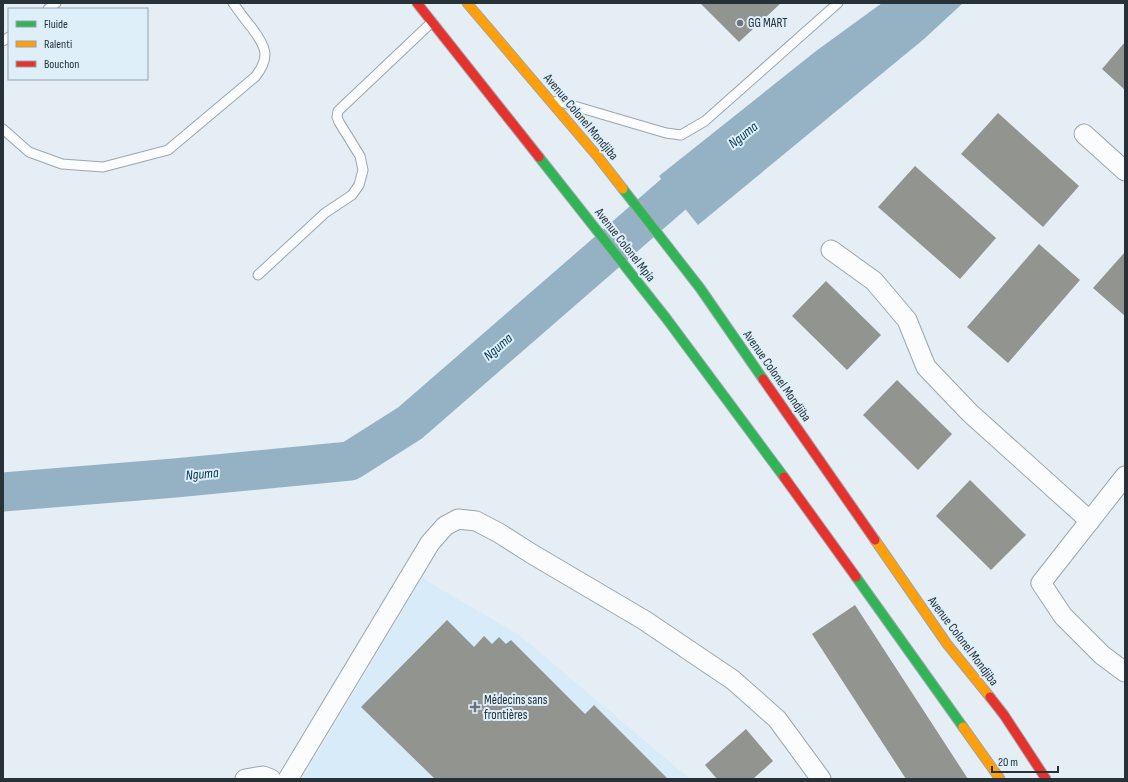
<svg xmlns="http://www.w3.org/2000/svg" width="1128" height="782" font-family="'Sofia Sans Condensed',sans-serif">
	<style>
		.built { fill: #d7ebf8 }
		.water { fill: #95b2c5 }
		.lines { fill: none; stroke-linecap: round; stroke-linejoin: round }
		.river { stroke: #95b2c5; stroke-width: 39 }
		.building { fill: #92948f }
		.lane-casing { stroke: #9ca6ac; stroke-width: 11 }
		.street-casing { stroke: #9ca6ac; stroke-width: 21 }
		.fast-casing { stroke: #9ca6ac; stroke-width: 11 }
		.slow-casing { stroke: #9ca6ac; stroke-width: 11 }
		.jam-casing { stroke: #9ca6ac; stroke-width: 11 }
		.lane { stroke: #fbfcfd; stroke-width: 9 }
		.street { stroke: #fbfcfd; stroke-width: 19 }
		.fast { stroke: #30b455; stroke-width: 9 }
		.slow { stroke: #ff9f0a; stroke-width: 9 }
		.jam { stroke: #e5322d; stroke-width: 9 }
		.poi-dot { fill: #68737a; stroke: #deeffa; stroke-width: 1.5 }
		.labels { text-anchor: middle; dominant-baseline: central; stroke-width: 4; stroke-linejoin: round; paint-order: stroke }
		.poi-label { font-size: 13px; fill: #263138; stroke: #deeffa; text-anchor: start }
		.street-label { font-size: 13px; fill: #263138; stroke: #deeffa }
		.water-label { font-size: 14px; font-style: italic; fill: #013550; stroke: #deeffa }
	</style>
	<rect width="100%" height="100%" fill="#e4eef4"/>
	<!-- built -->
	<polygon class="built" points="422,578 519,635 690,779 302,779"/>
	<!-- water -->
	<polygon class="water" points="882,3 963,3 924,39 698,225 659,176 816,51"/>
	<g class="lines">
		<!-- river -->
		<polyline class="river" points="3,492 175,478 350,461 410,423 714,159"/>
	</g>
	<!-- building -->
	<g class="building">
		<polygon points="700,3 781,3 739,42"/>
		<polygon points="1125,42 1125,90 1102,69"/>
		<polygon points="998,113 1079,186 1043,227 961,154"/>
		<polygon points="915,166 996,238 960,279 878,207"/>
		<polygon points="1039,244 1080,280 1008,363 967,327"/>
		<polygon points="1125,252 1125,316 1093,288"/>
		<polygon points="826,281 881,335 847,370 792,316"/>
		<polygon points="897,380 952,434 918,470 863,415"/>
		<polygon points="970,480 1026,535 991,570 936,516"/>
		<polygon points="855,605 968,779 906,779 812,634"/>
		<polygon points="447,620 474,647 484,636 492,644 499,637 506,644 511,640 585,714 594,705 668,779 435,779 361,707"/>
		<polygon points="746,729 773,761 753,779 717,779 705,765"/>
	</g>
	<g class="lines">
		<!-- lane casing -->
		<g class="lane-casing">
			<g id="lane">
				<polyline points="48,9 56,3"/>
				<polyline points="3,41 9,37"/>
				<polyline points="557,101 666,133 681,135 705,121 838,3"/>
				<path d="M3,129L29,152L62,164L103,167L168,150L255,77C271,57 266,47 252,28C245,20 239,11 233,3"/>
				<polyline points="258,275 325,213 352,195 359,185 363,170 360,156 339,122 337,117 338,111 432,22"/>
			</g>
		</g>
		<!-- street casing -->
		<g class="street-casing">
			<g id="street">
				<polyline points="1084,134 1125,171"/>
				<polyline points="831,250 874,281 907,320 926,367 970,413 1090,521"/>
				<polyline points="1125,476 1041,583 1063,616 1102,655 1125,672"/>
				<polyline points="245,779 263,776 271,779"/>
				<polyline points="288,779 430,543 445,526 458,519 476,521 499,533 532,554 644,620 733,680 777,719 821,779"/>
			</g>
		</g>
		<!-- fast casing -->
		<g class="fast-casing">
			<g id="fast">
				<polyline points="539,157 666,318 784,477"/>
				<polyline points="623,189 700,288 763,379"/>
				<polyline points="856,577 963,727"/>
			</g>
		</g>
		<!-- slow casing -->
		<g class="slow-casing">
			<g id="slow">
				<polyline points="467,3 598,157 623,189"/>
				<polyline points="875,540 947,644 990,697"/>
				<polyline points="963,727 1000,779"/>
			</g>
		</g>
		<!-- jam casing -->
		<g class="jam-casing">
			<g id="jam">
				<polyline points="417,3 539,157"/>
				<polyline points="763,379 875,540"/>
				<polyline points="784,477 856,577"/>
				<polyline points="990,697 1004,715 1046,779"/>
			</g>
		</g>
		<!-- lane -->
		<use href="#lane" class="lane"/>
		<!-- street -->
		<use href="#street" class="street"/>
		<!-- fast -->
		<use href="#fast" class="fast"/>
		<!-- slow -->
		<use href="#slow" class="slow"/>
		<!-- jam -->
		<use href="#jam" class="jam"/>
	</g>
	<!-- markers -->
	<g class="poi-dot">
		<circle cx="740" cy="23" r="4"/>
		<path d="M473 701h4v4h4v4h-4v4h-4v-4h-4v-4h4z"/>
	</g>
	<g class="labels">
		<!-- poi labels -->
		<g class="poi-label">
			<text x="748" y="23">GG MART</text>
			<text x="484" y="700">Médecins sans<tspan x="484" dy="15">frontières</tspan></text>
		</g>
		<!-- street labels -->
		<g class="street-label">
			<text transform="translate(581 117) rotate(50)">Avenue Colonel Mondjiba</text>
			<text transform="translate(625 245) rotate(52)">Avenue Colonel Mpia</text>
			<text transform="translate(777 376) rotate(55)">Avenue Colonel Mondjiba</text>
			<text transform="translate(963 641) rotate(53)">Avenue Colonel Mondjiba</text>
		</g>
		<!-- water labels -->
		<g class="water-label">
			<text transform="translate(743 135) rotate(-39)">Nguma</text>
			<text transform="translate(498 347) rotate(-41)">Nguma</text>
			<text transform="translate(202 474) rotate(-5)">Nguma</text>
		</g>
	</g>
	<!-- border -->
	<rect width="1128" height="782" fill="none" stroke="#263138" stroke-width="8"/>
	<!-- legend -->
	<rect x="8" y="8" width="140" height="72" fill="#deeffa" stroke="#94a3ac"/>
	<rect x="16" y="21" width="20" height="6" fill="#30b455" stroke="#94a3ac"/>
	<text x="44" y="28" font-size="12" fill="#263138">Fluide</text>
	<rect x="16" y="41" width="20" height="6" fill="#ff9f0a" stroke="#94a3ac"/>
	<text x="44" y="48" font-size="12" fill="#263138">Ralenti</text>
	<rect x="16" y="61" width="20" height="6" fill="#e5322d" stroke="#94a3ac"/>
	<text x="44" y="68" font-size="12" fill="#263138">Bouchon</text>
	<!-- scale -->
	<path d="M992 766v6h66v-6" fill="none" stroke="#263138" stroke-width="2"/>
	<text x="998" y="766" font-size="12" fill="#263138" stroke="#deeffa" stroke-width="3" paint-order="stroke">20 m</text>
</svg>
